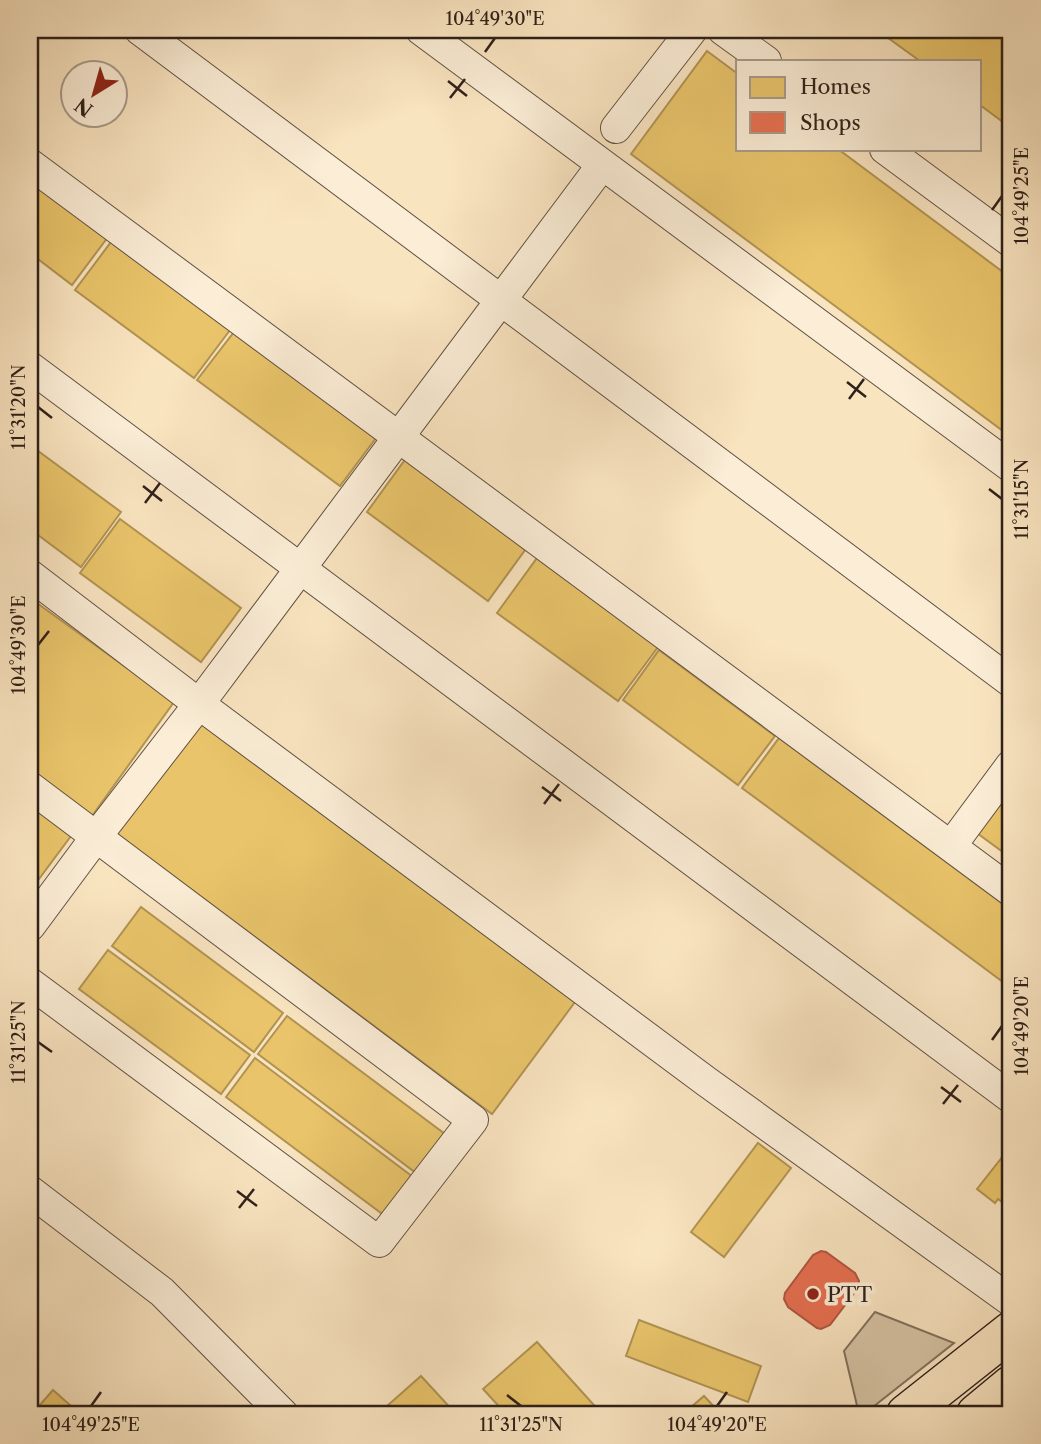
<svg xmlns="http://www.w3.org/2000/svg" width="1041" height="1444" font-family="'Libre Caslon Text',serif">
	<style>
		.green { fill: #d6c3a4; stroke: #82725f; stroke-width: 2 }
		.homes { fill: #e9c46a; stroke: #b19352; stroke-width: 2 }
		.shops { fill: #e76f51; stroke: #b05740; stroke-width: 2 }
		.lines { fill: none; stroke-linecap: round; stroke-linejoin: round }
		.minor-casing { stroke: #615144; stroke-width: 32 }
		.highway-casing { stroke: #2e201a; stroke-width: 41 }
		.minor { stroke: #fbedd6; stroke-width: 30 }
		.highway { stroke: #f9e4c0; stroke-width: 38 }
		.ticks { fill: none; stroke: #2e201a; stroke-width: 2.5 }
		.poi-dot { fill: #8f2418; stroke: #fbedd6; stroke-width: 2.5 }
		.labels { text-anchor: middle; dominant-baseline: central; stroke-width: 7; stroke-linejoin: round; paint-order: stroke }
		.poi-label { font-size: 21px; fill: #2e201a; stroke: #fbedd6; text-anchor: start }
		.neatline { fill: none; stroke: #2e201a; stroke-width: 2.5 }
		.ticks-label { font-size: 18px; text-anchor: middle; fill: #2e201a }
	</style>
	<rect width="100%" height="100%" fill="#f9e4c0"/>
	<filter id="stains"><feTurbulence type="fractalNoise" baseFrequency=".00286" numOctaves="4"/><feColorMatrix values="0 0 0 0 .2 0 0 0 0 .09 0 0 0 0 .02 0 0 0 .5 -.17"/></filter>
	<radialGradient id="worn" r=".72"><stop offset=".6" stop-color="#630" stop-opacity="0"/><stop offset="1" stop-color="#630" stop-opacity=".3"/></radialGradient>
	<!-- green -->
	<polygon class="green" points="875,1312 954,1343 864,1414 859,1414 844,1351"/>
	<!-- homes -->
	<g class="homes">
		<polygon points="877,30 991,30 1011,45 1011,128 980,105 980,61 920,61"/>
		<polygon points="707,51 738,74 738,149 838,149 1011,278 1011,437 631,154"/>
		<polygon points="30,178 108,237 72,285 30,253"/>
		<polygon points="111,242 230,330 194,378 75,290"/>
		<polygon points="234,332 376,438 340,486 197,380"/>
		<polygon points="30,445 121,512 81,567 30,529"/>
		<polygon points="407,457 528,546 488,601 367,512"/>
		<polygon points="120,519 241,608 201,662 80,573"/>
		<polygon points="537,558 658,647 618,701 497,613"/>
		<polygon points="30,598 174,702 92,816 30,771"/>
		<polygon points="659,650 775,736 738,785 623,700"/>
		<polygon points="200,723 575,1002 492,1114 117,834"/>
		<polygon points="779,738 1011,910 1011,988 742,788"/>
		<polygon points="1011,788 1011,858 977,833"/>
		<polygon points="30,805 71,836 30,891"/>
		<polygon points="141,907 283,1013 254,1052 112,946"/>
		<polygon points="108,950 250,1055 221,1094 79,989"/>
		<polygon points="287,1016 449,1137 420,1176 258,1054"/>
		<polygon points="255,1058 417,1180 389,1219 226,1097"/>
		<polygon points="758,1143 791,1168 724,1257 691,1232"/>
		<polygon points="1011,1146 1011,1209 998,1199 995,1203 977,1189"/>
		<polygon points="639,1320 761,1366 748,1402 626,1356"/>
		<polygon points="537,1342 602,1414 506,1414 483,1389"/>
		<polygon points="421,1376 456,1414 378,1414"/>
		<polygon points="53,1390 80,1414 32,1414"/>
		<polygon points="704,1396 721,1414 683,1414"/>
	</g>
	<!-- shops -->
	<polygon class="shops" points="821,1251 826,1252 855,1273 859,1281 858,1288 830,1325 821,1329 817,1328 788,1307 784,1299 785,1293 813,1255"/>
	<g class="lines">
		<!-- minor casing -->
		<g class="minor-casing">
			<g id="minor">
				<polyline points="140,30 1011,682"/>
				<polyline points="421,30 1011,467"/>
				<polyline points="723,30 766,61"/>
				<polyline points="616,128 692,30"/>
				<polyline points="885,149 1011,242"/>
				<polyline points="30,164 1011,891"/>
				<polyline points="30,367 1011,1098"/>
				<polyline points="30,575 199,704 707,1082 1011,1301"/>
				<polyline points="30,787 473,1120 379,1242 30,983"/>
				<polyline points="951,846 1011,765"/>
				<polyline points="30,926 96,837 199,704 602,165"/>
				<polyline points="30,1191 162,1292 283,1414"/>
			</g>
		</g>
		<!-- highway casing -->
		<g class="highway-casing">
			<g id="highway">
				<polyline points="906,1414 1011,1331"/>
				<polyline points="976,1414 1011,1385"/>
			</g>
		</g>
		<!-- minor -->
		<use href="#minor" class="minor"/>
		<!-- highway -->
		<use href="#highway" class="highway"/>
	</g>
	<!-- ticks -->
	<path class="ticks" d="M485,52L495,38M448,81L467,96M450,98L465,79M992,210L1002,196M847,382L866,397M849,399L864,379M38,407L52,418M143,486L162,501M989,489L1002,499M145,503L160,483M38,645L49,631M542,787L561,801M544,804L559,784M992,1040L1002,1026M38,1042L52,1052M941,1087L961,1102M943,1104L958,1085M237,1191L257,1206M239,1208L254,1189M507,1395L521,1406M91,1406L101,1392M717,1406L727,1392"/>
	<!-- markers -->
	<circle class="poi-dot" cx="813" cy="1294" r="7"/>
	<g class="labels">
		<!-- poi labels -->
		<g class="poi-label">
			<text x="827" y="1294">PTT</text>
		</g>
	</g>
	<!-- margin -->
	<rect width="1041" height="1444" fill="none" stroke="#f9e4c0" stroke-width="77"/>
	<!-- legend -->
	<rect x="736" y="60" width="245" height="91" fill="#fbedd6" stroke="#a99b8b" stroke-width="2"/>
	<rect x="750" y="77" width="35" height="21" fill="#e9c46a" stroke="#a99b8b" stroke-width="2"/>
	<text x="800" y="94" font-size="21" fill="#2e201a">Homes</text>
	<rect x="750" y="112" width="35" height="21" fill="#e76f51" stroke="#a99b8b" stroke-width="2"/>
	<text x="800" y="130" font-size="21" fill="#2e201a">Shops</text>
	<!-- north arrow -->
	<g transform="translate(94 94) rotate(217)"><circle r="33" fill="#fbedd6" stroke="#a99b8b" stroke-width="2"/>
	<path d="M0-5L12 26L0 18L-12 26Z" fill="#8f2418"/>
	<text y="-10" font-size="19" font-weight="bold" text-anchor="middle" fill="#2e201a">N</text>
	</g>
	<rect x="38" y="38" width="964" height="1368" class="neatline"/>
	<g class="ticks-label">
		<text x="495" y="25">104°49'30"E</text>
		<text transform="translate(1022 196) rotate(-90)" y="6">104°49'25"E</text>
		<text transform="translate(19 407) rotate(-90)" y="6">11°31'20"N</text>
		<text transform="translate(1022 499) rotate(-90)" y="6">11°31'15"N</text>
		<text transform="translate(19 645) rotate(-90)" y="6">104°49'30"E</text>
		<text transform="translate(1022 1026) rotate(-90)" y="6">104°49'20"E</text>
		<text transform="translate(19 1042) rotate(-90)" y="6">11°31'25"N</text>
		<text x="91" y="1431">104°49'25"E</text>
		<text x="521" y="1431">11°31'25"N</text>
		<text x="717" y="1431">104°49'20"E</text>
	</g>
	<rect width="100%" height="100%" filter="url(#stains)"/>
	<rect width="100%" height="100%" fill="url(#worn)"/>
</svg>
